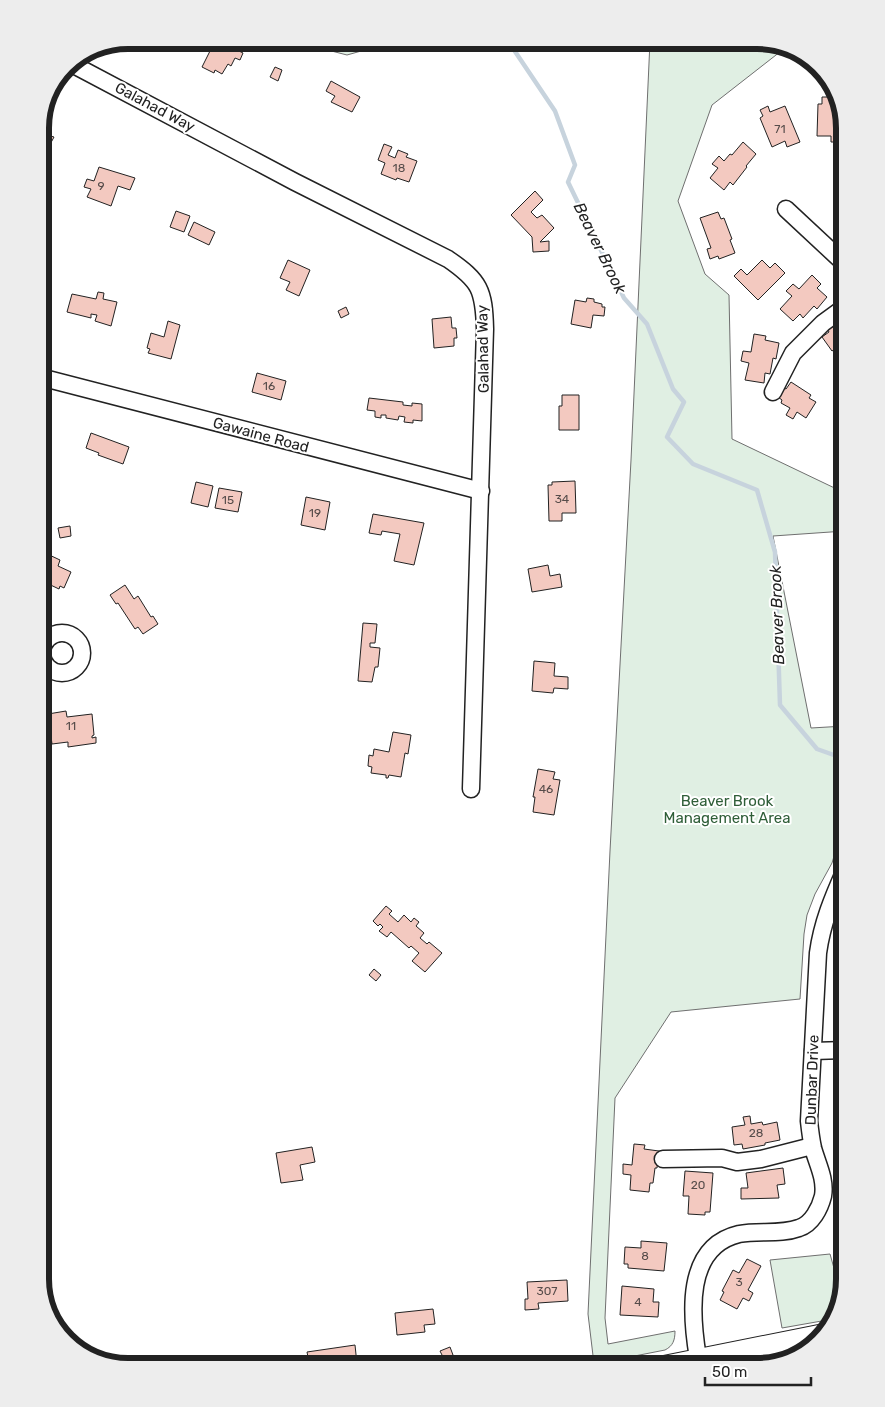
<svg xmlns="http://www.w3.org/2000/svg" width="885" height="1407" font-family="Rubik,sans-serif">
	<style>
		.green { fill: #e0efe3; stroke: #6f6f6f }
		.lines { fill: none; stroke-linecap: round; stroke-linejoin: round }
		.stream { stroke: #c7d3dd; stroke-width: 4.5 }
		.building { fill: #f3c9c0; stroke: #222 }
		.minor-casing { stroke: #222; stroke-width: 19 }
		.major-casing { stroke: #222; stroke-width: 22 }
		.minor { stroke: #fff; stroke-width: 16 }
		.major { stroke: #fff; stroke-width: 20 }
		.labels { text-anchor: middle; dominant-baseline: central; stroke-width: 4; stroke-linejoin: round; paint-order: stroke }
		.number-label { font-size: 12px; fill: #564c4a }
		.street-label { font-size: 15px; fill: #222; stroke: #fff }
		.park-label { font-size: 15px; fill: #2f5e38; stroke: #fff }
		.water-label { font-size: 16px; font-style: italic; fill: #222; stroke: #fff }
		.rim { fill: none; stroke: #222; stroke-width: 6 }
	</style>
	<rect width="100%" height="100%" fill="#fff"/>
	<!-- green -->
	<g class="green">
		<path d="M764,40L785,48L712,105L678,201L705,274L729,295L732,439L845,493V531L773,536L811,728L845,726V819L832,863L815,894L807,915L804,934L800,999L671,1012L615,1098L605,1318L608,1344L675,1331C675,1340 673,1346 665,1350L594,1364L588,1314L610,851L631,460L650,41Z"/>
		<polygon points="386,44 347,55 308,45"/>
		<polygon points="830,1254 841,1293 833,1319 782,1328 770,1260"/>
	</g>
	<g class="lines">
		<!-- stream -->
		<polyline class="stream" points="503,43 510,44 555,111 575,165 568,182 624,298 647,324 673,389 684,402 667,437 693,464 757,490 775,552 780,705 817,749 845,759"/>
	</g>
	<!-- building -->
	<g class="building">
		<polygon points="213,45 232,45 234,46 233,48 243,53 240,60 235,58 231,66 228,64 222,74 215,70 214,73 202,67"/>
		<polygon points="275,67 282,70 278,81 270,77"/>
		<polygon points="331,81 360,97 352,112 331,102 335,96 326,91"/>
		<polygon points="822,97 831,97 831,105 840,106 845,125 844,142 831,142 831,136 817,136 818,104 822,104"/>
		<polygon points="768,106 770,112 785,106 800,142 787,147 785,141 772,147 760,118 763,116 760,110"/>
		<polygon points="40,133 54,137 47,150 40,147"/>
		<polygon points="743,142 756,154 746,166 747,167 733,185 730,182 724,190 710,178 718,168 712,164 719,156 724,161 730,154 732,155"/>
		<polygon points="384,144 392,147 388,155 395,158 398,150 408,154 406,157 417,161 409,182 397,178 396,180 381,174 385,163 378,160"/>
		<polygon points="99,167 135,178 130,190 118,186 111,206 87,197 91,189 84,187 87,179 94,181"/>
		<polygon points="535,191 543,200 531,212 537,218 542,215 554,228 540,242 549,241 549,251 533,252 532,237 511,215"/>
		<polygon points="176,211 190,216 184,232 170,227"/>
		<polygon points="718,212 721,219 724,218 732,239 730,240 735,253 719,259 718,256 710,259 707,249 711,248 700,218"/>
		<polygon points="194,222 215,232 209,245 188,235"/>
		<polygon points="288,260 310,270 299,296 286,290 290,282 280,278"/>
		<polygon points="762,260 770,268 775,263 785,273 758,300 734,276 741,269 747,275"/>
		<polygon points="812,275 821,284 817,288 827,297 817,309 814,306 803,318 800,314 793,321 780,309 792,296 786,291 793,284 799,289"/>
		<polygon points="98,292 104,293 103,299 117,302 111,326 95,321 97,315 91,314 91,318 67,312 72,294 96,299"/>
		<polygon points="587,298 594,299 594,302 602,304 602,307 605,307 604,316 593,315 591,328 571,324 575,300 586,302"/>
		<polygon points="346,307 349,314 341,318 338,311"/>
		<polygon points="451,317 452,328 456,328 457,338 454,338 454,346 434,348 432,319"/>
		<polygon points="845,318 845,346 840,349 838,347 832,351 822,337 829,332 828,330"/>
		<polygon points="168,321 180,325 171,359 148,353 150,349 147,348 151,333 164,337"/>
		<polygon points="754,334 766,336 765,340 779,343 776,359 773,358 770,374 765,373 764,383 745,380 749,363 741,361 743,351 751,352"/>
		<polygon points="257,373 286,381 281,400 252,392"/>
		<polygon points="791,382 811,395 809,398 816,402 806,418 797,412 793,419 786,415 790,408 781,403 782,400 778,397 784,388 786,389"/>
		<polygon points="562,395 579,395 579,430 559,430 559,406 562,406"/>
		<polygon points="369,398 403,402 403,405 412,406 412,403 422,404 422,421 413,420 413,423 404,422 405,417 399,416 398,420 386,418 386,415 381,415 381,418 375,417 375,411 367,410"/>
		<polygon points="91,433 129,447 123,464 98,455 99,453 86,448"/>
		<polygon points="575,481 576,513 562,513 562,521 549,521 548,485 552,485 552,482"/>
		<polygon points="196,482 213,486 208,507 191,503"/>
		<polygon points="219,488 242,492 238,512 215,508"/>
		<polygon points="306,497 330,502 325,530 301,525"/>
		<polygon points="373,514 424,523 414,565 394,561 400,534 382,531 381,535 369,533"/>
		<polygon points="70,526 71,536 60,538 58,528"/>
		<polygon points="43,552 60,560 58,566 71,572 64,588 60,586 59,589 40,580 40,560"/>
		<polygon points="548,565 550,576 560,574 562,587 532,592 528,569"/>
		<polygon points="125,585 134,599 138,596 151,617 153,616 158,624 143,634 138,627 135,629 118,603 116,604 110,595"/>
		<polygon points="363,623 377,624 375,643 370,643 370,647 380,648 378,667 375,667 372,682 358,681"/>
		<polygon points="534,661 555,663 554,676 568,677 568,689 554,688 553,693 532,691"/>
		<polygon points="66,711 67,717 92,714 94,735 92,736 92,738 96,737 96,743 68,747 68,742 52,744 48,714"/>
		<polygon points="393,732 411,735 408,754 405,753 401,777 389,775 388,778 386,778 386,775 371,773 372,767 368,766 369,755 373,756 374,749 389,752"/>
		<polygon points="538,769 555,772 553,779 560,780 554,815 533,812 535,797 533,797"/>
		<polygon points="386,906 392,911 389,914 398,922 404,915 411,922 414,918 419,922 416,926 424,933 420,938 427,944 429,942 442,953 425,972 412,961 419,953 411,946 409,948 391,932 387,937 379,931 383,927 380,924 378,926 373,921"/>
		<polygon points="374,969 381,975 376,981 369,975"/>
		<polygon points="840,1078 845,1078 845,1106 839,1106"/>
		<polygon points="750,1116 751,1124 762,1122 763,1125 777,1122 780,1140 765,1143 765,1145 743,1149 742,1144 734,1145 732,1127 745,1125 743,1117"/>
		<polygon points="634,1144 645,1145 644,1149 659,1151 657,1168 655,1168 653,1183 650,1183 649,1192 630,1190 631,1175 623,1174 623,1164 632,1165"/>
		<polygon points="312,1147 315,1162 300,1165 303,1180 281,1183 276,1153"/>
		<polygon points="783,1168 785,1184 777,1185 779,1198 741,1199 741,1188 748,1188 746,1173"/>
		<polygon points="685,1171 713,1173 710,1212 705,1212 705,1215 688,1214 689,1196 683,1196"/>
		<polygon points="641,1241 667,1243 664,1271 628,1268 628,1264 624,1264 625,1247 641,1248"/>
		<polygon points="747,1259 761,1266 748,1290 753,1293 749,1301 743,1298 737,1309 720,1300 724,1292 722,1291 733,1270 739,1273"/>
		<polygon points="567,1280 568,1301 538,1303 539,1309 525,1310 525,1299 528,1299 527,1282"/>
		<polygon points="622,1286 654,1289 653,1302 659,1302 658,1317 620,1315"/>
		<polygon points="433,1309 435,1324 424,1325 425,1332 397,1335 395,1313"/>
		<polygon points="355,1345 357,1364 336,1367 310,1367 307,1352"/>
		<polygon points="450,1347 453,1355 444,1359 440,1351"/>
	</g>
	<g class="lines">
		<!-- minor casing -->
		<g class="minor-casing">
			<g id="minor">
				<path d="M70,63L295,182L448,259C480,281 484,290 485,329L471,789"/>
				<polyline points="786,209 845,264"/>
				<polyline points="40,377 481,491"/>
				<polyline points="773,392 793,353 823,323 845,307"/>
				<circle cx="62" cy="653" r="20"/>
				<polyline points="813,1051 845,1050"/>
				<polyline points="663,1159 722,1158 737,1162 761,1159 812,1146"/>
				<path d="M698,1358C691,1316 684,1247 739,1234C759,1230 780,1235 799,1228C812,1224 820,1208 823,1196C826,1179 817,1163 813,1148C811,1139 810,1130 809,1121L818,953C822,923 833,897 845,870"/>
			</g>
		</g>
		<!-- major casing -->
		<g class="major-casing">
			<polyline id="major" points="659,1367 824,1334"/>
		</g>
		<!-- minor -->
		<use href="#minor" class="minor"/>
		<!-- major -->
		<use href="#major" class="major"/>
	</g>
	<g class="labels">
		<!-- number labels -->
		<g class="number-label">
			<text x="780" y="129">71</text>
			<text x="399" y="168">18</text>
			<text x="101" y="186">9</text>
			<text x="269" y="386">16</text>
			<text x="562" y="499">34</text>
			<text x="228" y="500">15</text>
			<text x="315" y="513">19</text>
			<text x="71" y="726">11</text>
			<text x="546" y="789">46</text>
			<text x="756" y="1133">28</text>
			<text x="698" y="1185">20</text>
			<text x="645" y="1256">8</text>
			<text x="739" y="1282">3</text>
			<text x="547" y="1291">307</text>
			<text x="638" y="1302">4</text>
		</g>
		<!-- street labels -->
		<g class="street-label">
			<text transform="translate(155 107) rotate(28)">Galahad Way</text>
			<text transform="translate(483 349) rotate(-91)">Galahad Way</text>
			<text transform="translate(261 435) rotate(15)">Gawaine Road</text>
			<text transform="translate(812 1080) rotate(-88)">Dunbar Drive</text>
		</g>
		<!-- park labels -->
		<g class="park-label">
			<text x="727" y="801">Beaver Brook<tspan x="727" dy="17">Management Area</tspan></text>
		</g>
		<!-- water labels -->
		<g class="water-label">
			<text transform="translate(600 248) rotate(64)">Beaver Brook</text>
			<text transform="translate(777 615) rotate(-92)">Beaver Brook</text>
		</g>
	</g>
	<!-- crop -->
	<path d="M0 0H885V1407H0ZM128 49H757A79 79 0 0 1 836 128V1279A79 79 0 0 1 757 1358H128A79 79 0 0 1 49 1279V128A79 79 0 0 1 128 49Z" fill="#ededed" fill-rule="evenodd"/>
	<path class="rim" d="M128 49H757A79 79 0 0 1 836 128V1279A79 79 0 0 1 757 1358H128A79 79 0 0 1 49 1279V128A79 79 0 0 1 128 49Z"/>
	<!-- scale -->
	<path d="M705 1377v8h106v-8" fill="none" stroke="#222222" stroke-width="2.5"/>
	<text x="712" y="1377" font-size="15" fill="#222222" stroke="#ffffff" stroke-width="4" paint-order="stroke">50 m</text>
</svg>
